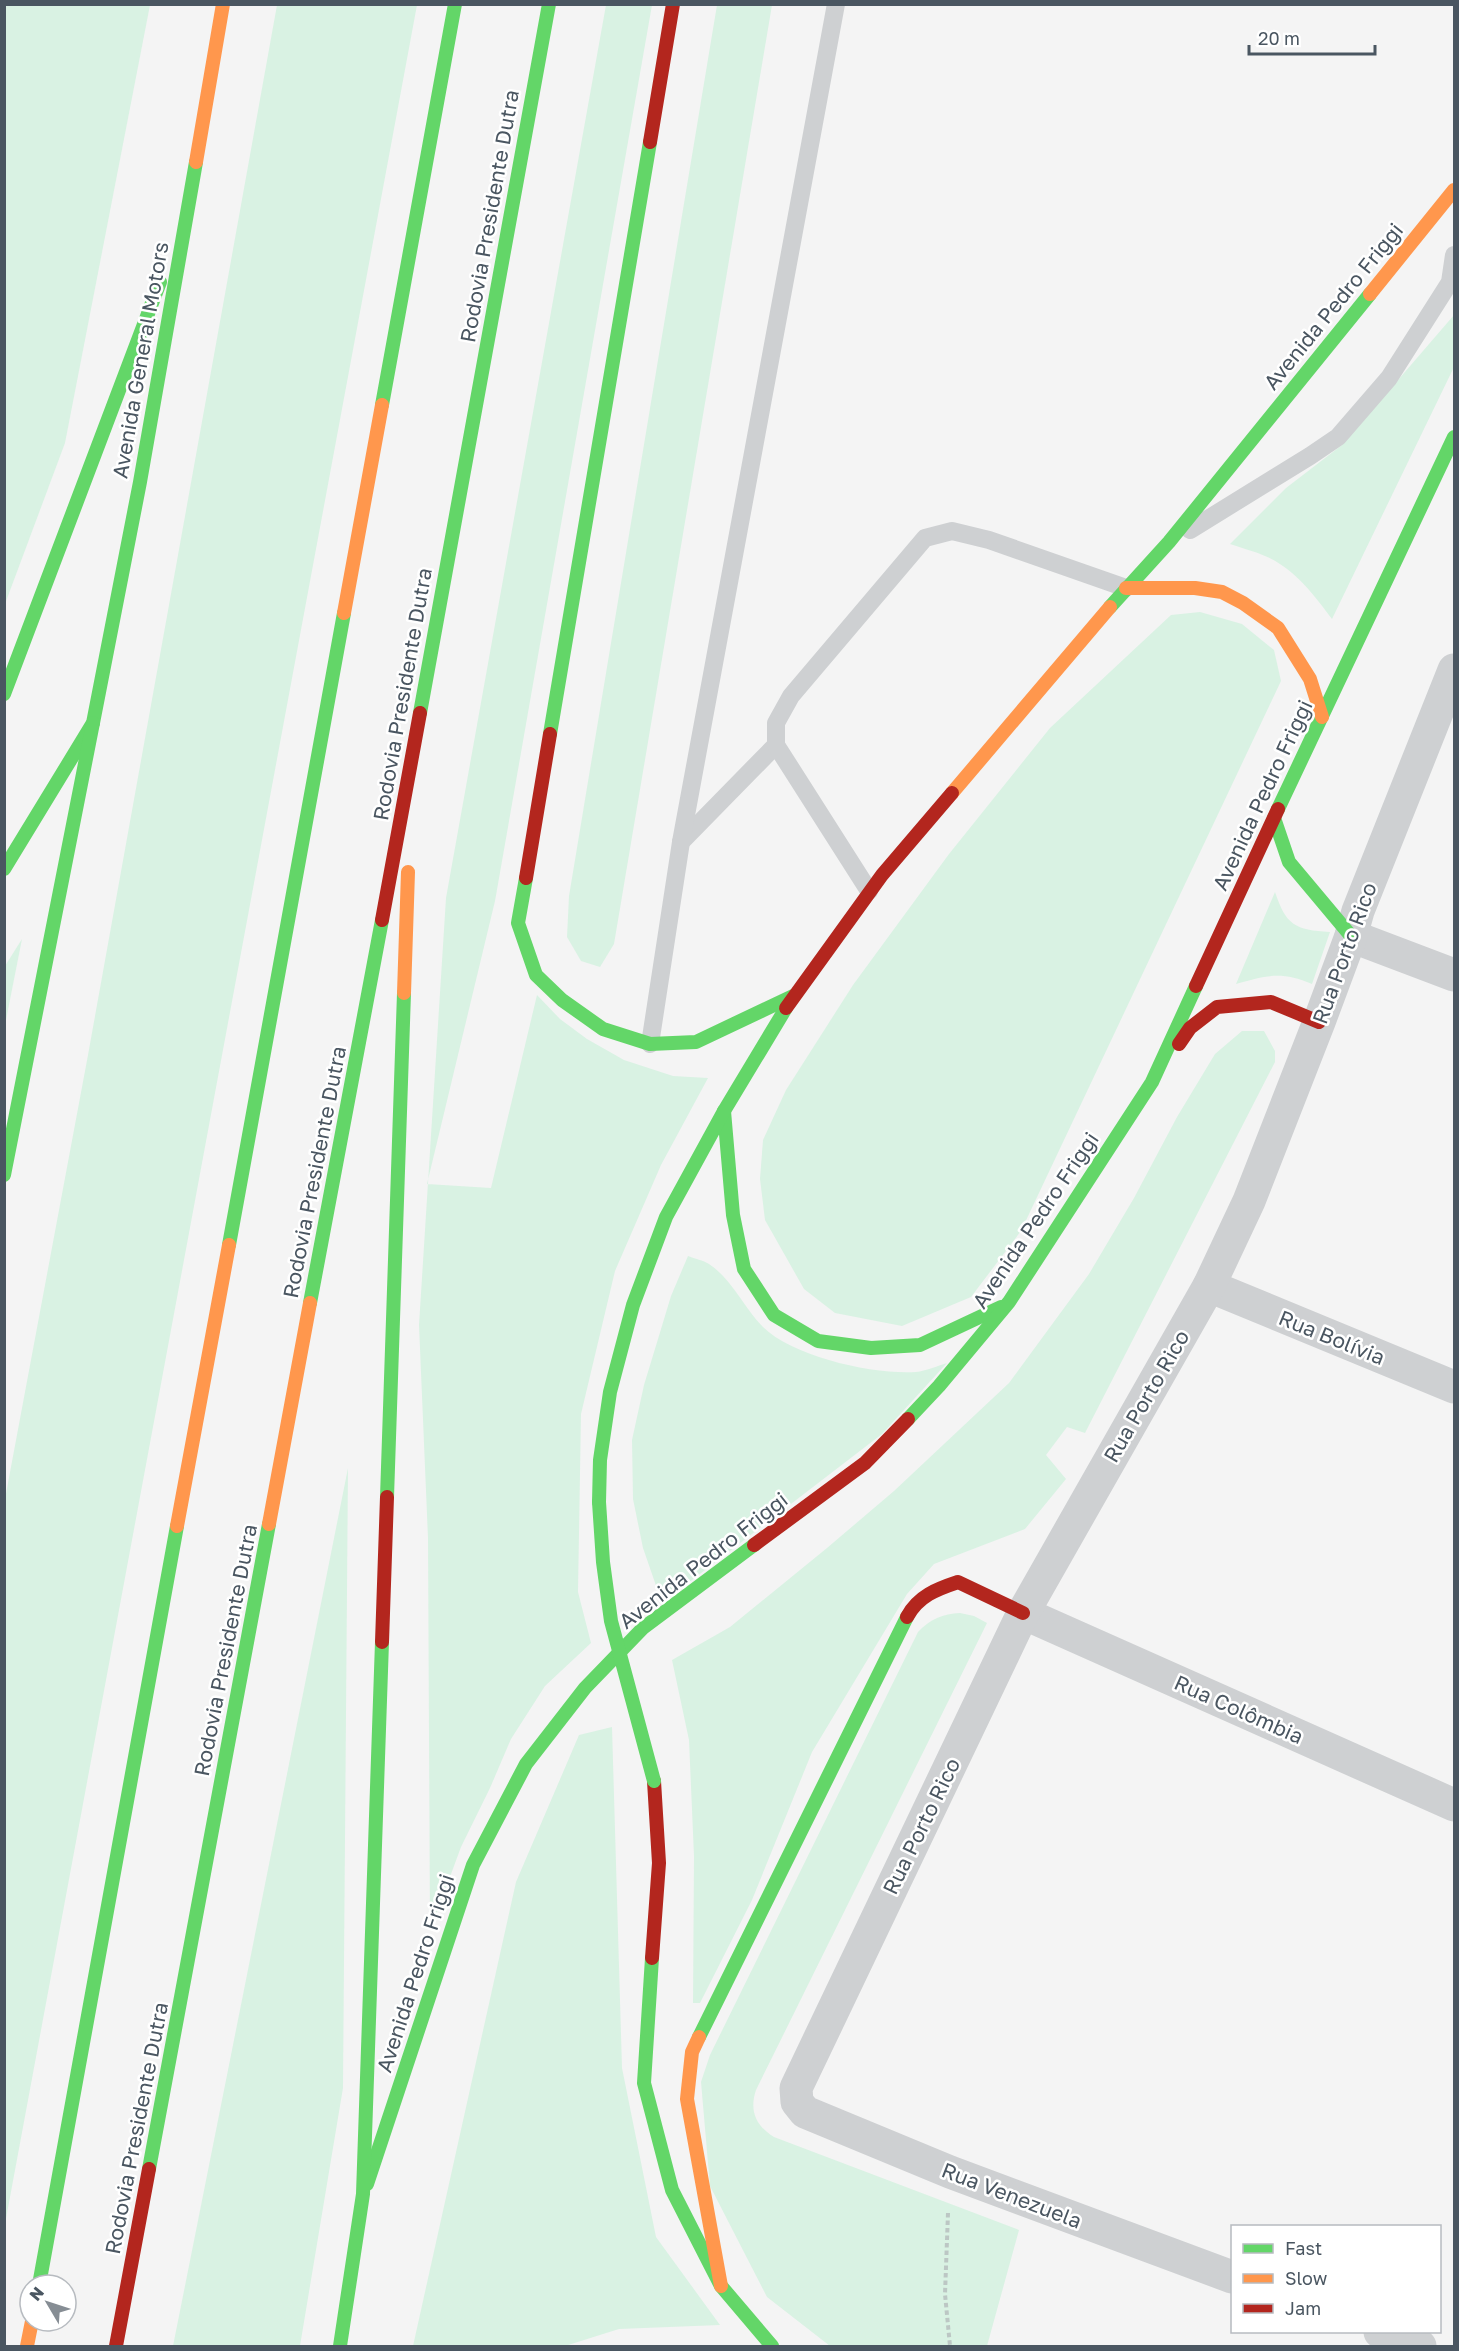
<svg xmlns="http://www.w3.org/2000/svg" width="1459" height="2351" font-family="'Golos Text',sans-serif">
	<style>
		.green { fill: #d9f2e3 }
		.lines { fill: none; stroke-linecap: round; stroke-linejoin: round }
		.path { stroke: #bcc7c4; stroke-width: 4; stroke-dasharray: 4.5 3; stroke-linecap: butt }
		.lane { stroke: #ced0d2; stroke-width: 18 }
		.street { stroke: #ced0d2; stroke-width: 33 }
		.fast { stroke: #63d668; stroke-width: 14 }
		.slow { stroke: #ff974d; stroke-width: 14 }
		.jam { stroke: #b3261e; stroke-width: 14 }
		.fast-bridge { stroke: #63d668; stroke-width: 14 }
		.labels { text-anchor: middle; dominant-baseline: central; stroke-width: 5; stroke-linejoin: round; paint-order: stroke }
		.street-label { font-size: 21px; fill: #4a5661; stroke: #fff }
	</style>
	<rect width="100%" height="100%" fill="#f4f4f4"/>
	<!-- green -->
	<g class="green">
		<polygon points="5,4 150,5 65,443 5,604"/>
		<polygon points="277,5 417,5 5,2224 5,1499 88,1055"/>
		<polygon points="606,5 652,5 495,901 427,1184 491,1188 537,995 560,1019 587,1039 624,1060 673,1076 708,1078 661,1165 615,1271 581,1414 578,1592 591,1643 545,1686 511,1739 490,1788 461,1847 430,1931 428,1538 419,1325 446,898"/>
		<polygon points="717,5 772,5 614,944 600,967 581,961 567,937 569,896"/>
		<path d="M1454,315V367L1332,619C1314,595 1294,568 1265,556C1254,551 1241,548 1230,544L1286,488L1342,445Z"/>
		<polygon points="1200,612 1242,624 1274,650 1281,681 1021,1231 971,1297 902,1326 835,1313 804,1289 765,1220 760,1179 763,1140 786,1090 853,985 949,854 1050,728 1171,615"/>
		<path d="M1275,892C1286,925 1295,930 1330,932L1312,984C1282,971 1267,975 1236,984Z"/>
		<polygon points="22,939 5,1025 5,966"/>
		<polygon points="1242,1031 1264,1031 1275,1051 1275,1062 1085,1433 1067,1427 1046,1455 1066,1479 1025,1529 934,1564 907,1594 812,1752 752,1900 700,2003 693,2003 694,1856 689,1740 672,1660 730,1627 827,1548 894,1491 1009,1383 1089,1274 1134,1198 1177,1117 1215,1054"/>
		<path d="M688,1256C695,1259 703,1260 709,1264C731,1278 745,1309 763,1327C793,1357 875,1375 916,1372C926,1371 937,1366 947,1363L882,1434L662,1603L643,1548L633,1499L632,1440L644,1385L658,1339L671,1296Z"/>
		<polygon points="348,1468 343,2088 300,2346 173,2346"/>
		<path d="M960,1613L974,1616L987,1623L756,2090C749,2111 756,2126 774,2137L1019,2230L987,2346H830L767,2297L710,2186L701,2082L710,2055L918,1632C930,1619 943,1614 960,1613Z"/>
		<polygon points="612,1727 622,2068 656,2237 720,2325 619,2329 565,2346 413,2346 516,1882 579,1735"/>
	</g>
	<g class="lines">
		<!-- path -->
		<polyline class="path" points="948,2213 945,2294 950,2346"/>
		<!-- lane -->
		<g class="lane">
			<polyline points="1190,530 1310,456 1338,437 1389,378 1450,282 1454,255"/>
			<polyline points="681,842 776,745"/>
			<polyline points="869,891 776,745 776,723 791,696 925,538 952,531 989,540 1126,588"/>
			<polyline points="650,1044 681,842 836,4"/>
		</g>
		<!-- street -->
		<g class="street">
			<polyline points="1351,936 1454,975"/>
			<polyline points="1209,1286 1454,1387"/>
			<polyline points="1023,1613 1454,1805"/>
			<polyline points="1232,2277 950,2172 805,2112 797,2102 796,2088 1023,1613 1209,1286 1249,1201 1319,1022 1351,936 1358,911 1454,670"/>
			<polyline points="1380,2332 1420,2346"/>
		</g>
		<!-- fast -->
		<g class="fast">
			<polyline points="382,405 455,4"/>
			<polyline points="1110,607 1169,542 1370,294"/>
			<polyline points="4,694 160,282"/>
			<polyline points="420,713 549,4"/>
			<polyline points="550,734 650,142"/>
			<polyline points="1278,809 1454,437"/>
			<polyline points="1274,818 1289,862 1351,936"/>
			<polyline points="4,869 93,723 140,482 196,162"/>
			<polyline points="526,878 518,923 536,975 562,1000 603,1029 650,1044 696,1042 793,996"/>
			<polyline points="724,1111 733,1215 744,1269 774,1315 818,1341 871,1348 920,1345 1001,1307"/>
			<polyline points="4,1175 93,723"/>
			<polyline points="229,1245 344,613"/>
			<polyline points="310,1303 382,920"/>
			<polyline points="908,1419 939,1386 1009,1302 1152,1082 1196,986"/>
			<polyline points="387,1497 404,993"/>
			<polyline points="599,1502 600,1460 610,1392 633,1305 666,1217 724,1111 786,1008"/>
			<polyline points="652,1958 644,2083 672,2190 721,2286 772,2346"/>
			<polyline points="699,2037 907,1617"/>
			<polyline points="149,2169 269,1524"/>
			<polyline points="367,2184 473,1865 526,1764 585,1688 643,1628 754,1545"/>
			<polyline points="39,2285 177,1526"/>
			<polyline points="340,2346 363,2194 382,1642"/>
		</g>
		<!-- slow -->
		<g class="slow">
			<polyline points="196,162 223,4"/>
			<polyline points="1370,294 1454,190"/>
			<polyline points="1126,588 1195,588 1222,592 1243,603 1278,628 1310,679 1322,717"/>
			<polyline points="344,613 382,405"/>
			<polyline points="952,793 1110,607"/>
			<polyline points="404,993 408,872"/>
			<polyline points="269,1524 310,1303"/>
			<polyline points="177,1526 229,1245"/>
			<polyline points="699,2037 692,2052 687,2099 721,2286"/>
			<polyline points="27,2346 32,2321"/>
		</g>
		<!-- jam -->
		<g class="jam">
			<polyline points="650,142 673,4"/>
			<polyline points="526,878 550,734"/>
			<polyline points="382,920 420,713"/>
			<polyline points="1196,986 1278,809"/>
			<polyline points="786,1008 882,875 952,793"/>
			<polyline points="1179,1044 1190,1028 1217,1007 1271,1002 1319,1022"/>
			<polyline points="754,1545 865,1463 908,1419"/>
			<path d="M907,1617C918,1596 937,1589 958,1582L1023,1613"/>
			<polyline points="382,1642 387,1497"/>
			<polyline points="652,1958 659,1863 654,1781"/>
			<polyline points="116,2346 149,2169"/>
		</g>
		<!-- fast-bridge -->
		<polyline class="fast-bridge" points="599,1502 603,1562 611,1621 654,1781"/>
	</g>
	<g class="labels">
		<!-- street labels -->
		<g class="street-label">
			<text transform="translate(489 216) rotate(-80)">Rodovia Presidente Dutra</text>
			<text transform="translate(1333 306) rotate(-51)">Avenida Pedro Friggi</text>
			<text transform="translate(140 360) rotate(-80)">Avenida General Motors</text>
			<text transform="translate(402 694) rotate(-80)">Rodovia Presidente Dutra</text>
			<text transform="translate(1262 795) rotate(-65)">Avenida Pedro Friggi</text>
			<text transform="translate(1344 953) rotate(-70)">Rua Porto Rico</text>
			<text transform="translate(314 1172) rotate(-79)">Rodovia Presidente Dutra</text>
			<text transform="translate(1035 1220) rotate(-56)">Avenida Pedro Friggi</text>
			<text transform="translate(1332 1337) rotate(22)">Rua Bolívia</text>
			<text transform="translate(1146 1396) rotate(-60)">Rua Porto Rico</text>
			<text transform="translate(703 1560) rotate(-38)">Avenida Pedro Friggi</text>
			<text transform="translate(225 1650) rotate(-79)">Rodovia Presidente Dutra</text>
			<text transform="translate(1239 1709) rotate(24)">Rua Colômbia</text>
			<text transform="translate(921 1826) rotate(-64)">Rua Porto Rico</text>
			<text transform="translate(415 1973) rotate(-72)">Avenida Pedro Friggi</text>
			<text transform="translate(136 2128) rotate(-79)">Rodovia Presidente Dutra</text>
			<text transform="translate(1012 2195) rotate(21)">Rua Venezuela</text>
		</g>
	</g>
	<!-- border -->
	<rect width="1459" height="2351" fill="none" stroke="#4a5661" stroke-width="12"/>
	<!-- legend -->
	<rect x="1231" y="2225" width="210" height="108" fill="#ffffff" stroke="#b7bbc0" stroke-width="1.5"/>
	<rect x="1243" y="2244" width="30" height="9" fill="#63d668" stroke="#b7bbc0" stroke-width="1.5"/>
	<text x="1285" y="2255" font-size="18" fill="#4a5661">Fast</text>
	<rect x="1243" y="2274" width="30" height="9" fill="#ff974d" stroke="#b7bbc0" stroke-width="1.5"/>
	<text x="1285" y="2285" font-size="18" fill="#4a5661">Slow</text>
	<rect x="1243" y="2304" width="30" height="9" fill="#b3261e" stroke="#b7bbc0" stroke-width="1.5"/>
	<text x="1285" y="2315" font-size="18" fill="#4a5661">Jam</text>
	<!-- north arrow -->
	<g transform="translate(48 2303) rotate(309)"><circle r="28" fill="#ffffff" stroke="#b7bbc0" stroke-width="1.5"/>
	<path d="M0-4.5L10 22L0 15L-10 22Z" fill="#868d94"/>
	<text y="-9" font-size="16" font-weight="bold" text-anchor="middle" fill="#4a5661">N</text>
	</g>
	<!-- scale -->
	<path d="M1249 45v9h126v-9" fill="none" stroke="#4a5661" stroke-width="3"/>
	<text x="1258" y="45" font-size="18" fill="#4a5661" stroke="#ffffff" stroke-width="4.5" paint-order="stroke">20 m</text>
</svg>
